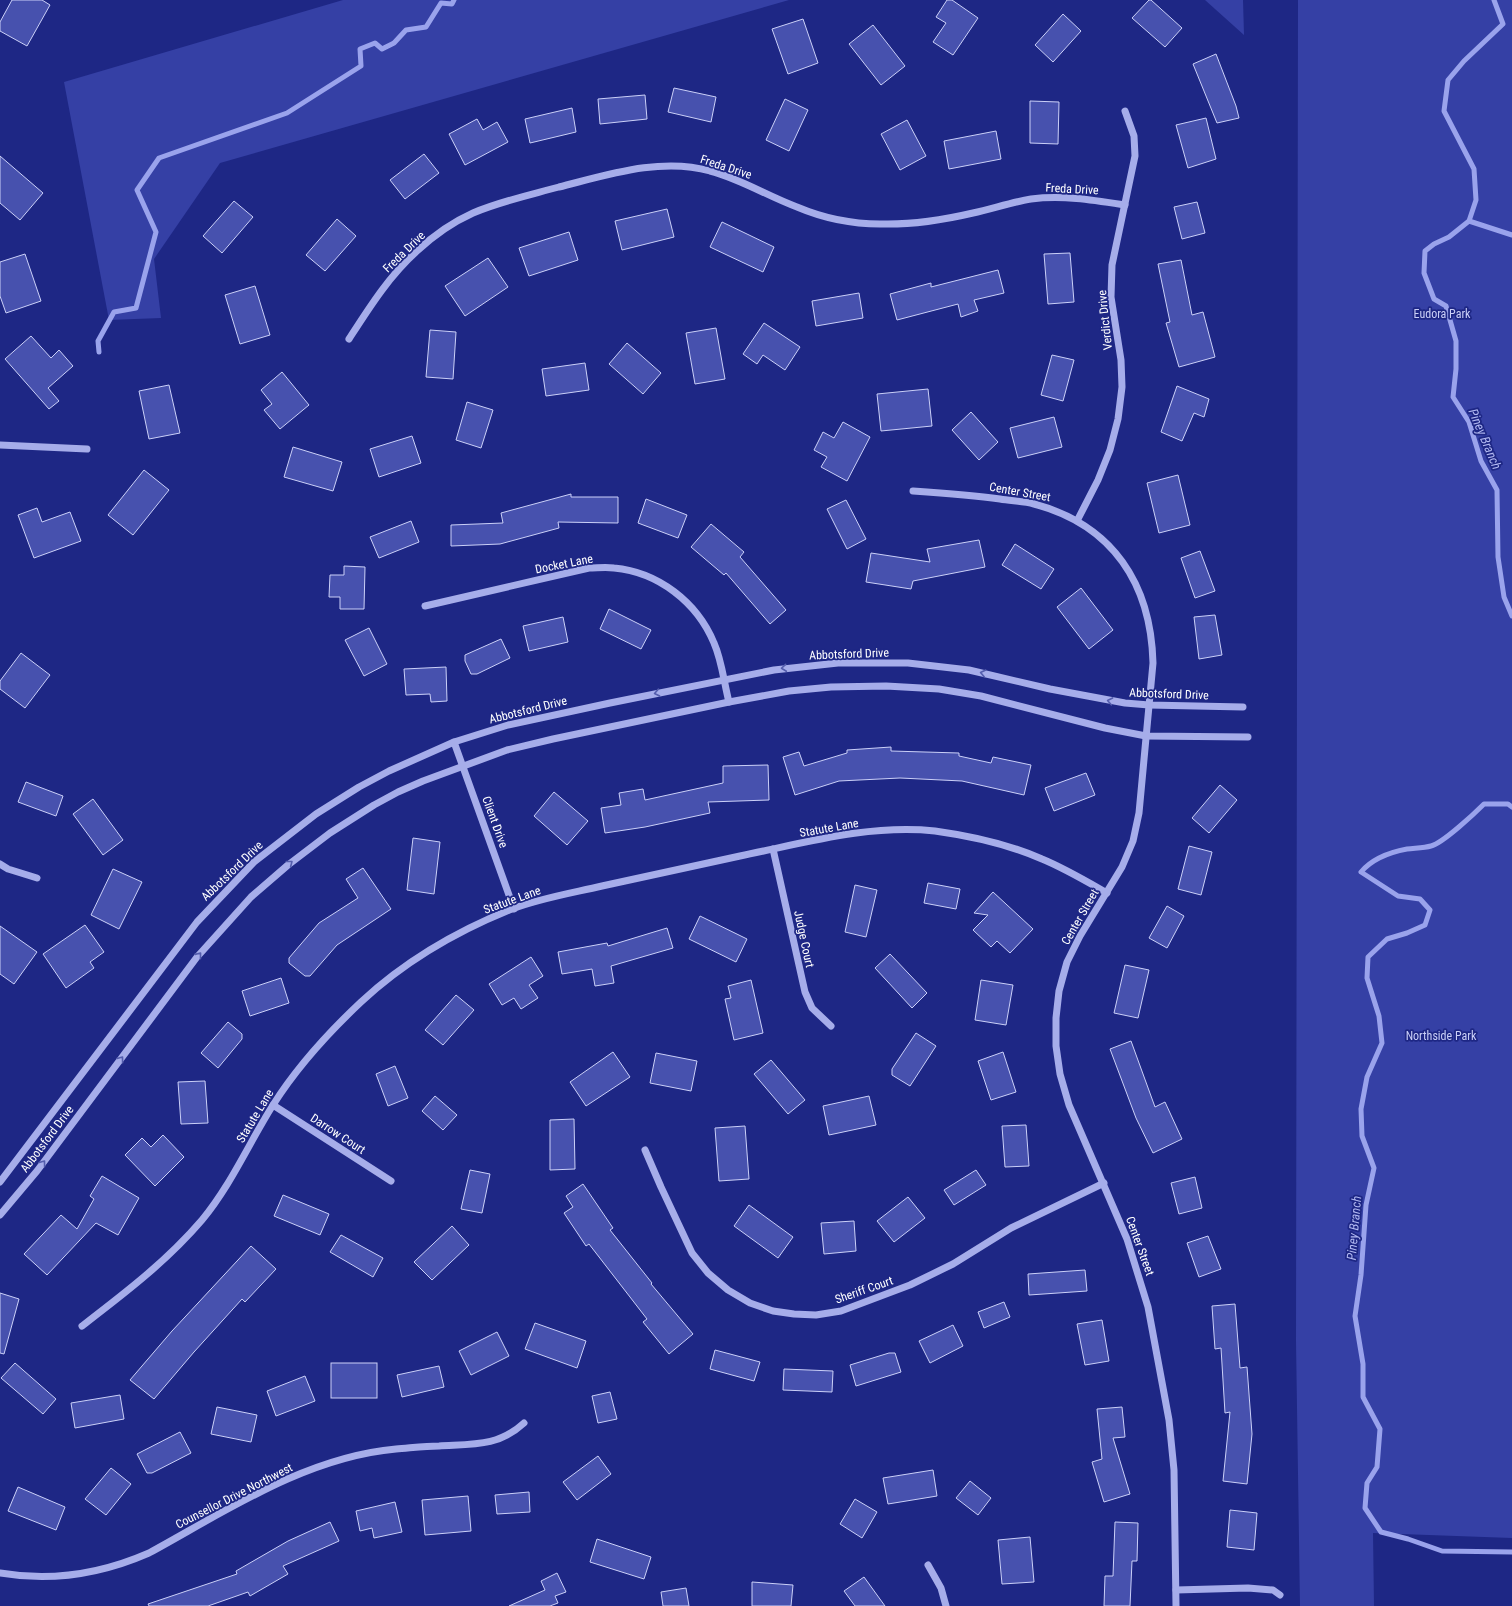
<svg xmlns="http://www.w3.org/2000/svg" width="1512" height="1606" font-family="'Roboto Condensed',sans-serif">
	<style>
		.green { fill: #3540a5 }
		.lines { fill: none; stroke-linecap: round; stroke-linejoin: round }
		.stream { stroke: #9aa3ec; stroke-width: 5 }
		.building { fill: #4751ae; stroke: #cbd0f8 }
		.minor { stroke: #a6adea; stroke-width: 7 }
		.oneway { stroke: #545dad }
		.labels { text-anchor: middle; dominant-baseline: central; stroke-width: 3.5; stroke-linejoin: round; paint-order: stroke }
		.street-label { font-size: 12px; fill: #fff; stroke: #1e2785 }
		.park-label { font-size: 12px; fill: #cbd0f8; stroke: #1e2785 }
		.water-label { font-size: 13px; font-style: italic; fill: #b2b9f2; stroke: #1e2785 }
	</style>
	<rect width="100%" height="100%" fill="#1e2785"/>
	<!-- green -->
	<g class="green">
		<polygon points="343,0 789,0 220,163 154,259 161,318 109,320 64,82"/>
		<polygon points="1205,0 1243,0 1244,35"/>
		<polygon points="1298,0 1512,0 1512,1538 1373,1533 1374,1606 1300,1606 1296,1341"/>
	</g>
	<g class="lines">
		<!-- stream -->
		<g class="stream">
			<polyline points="1494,0 1503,24 1464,61 1448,80 1444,111 1474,169 1476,200 1469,221 1449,237 1434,244 1425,251 1424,273 1434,299 1446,306 1456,341 1456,369 1453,397 1469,422 1481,461 1497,490 1498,557 1504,597 1512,616"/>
			<polyline points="1469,221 1512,235"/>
			<polyline points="99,352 98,341 114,312 136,308 156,232 137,190 159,158 287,113 361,66 360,49 375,43 382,49 394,43 406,30 426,27 441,3 452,4 454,0"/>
			<path d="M1512,807L1508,804H1484C1475,813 1443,843 1431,846C1424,848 1415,848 1407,849C1391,852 1372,859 1361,872L1398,896L1420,899L1430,910L1425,925L1407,933L1387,939L1368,957L1367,978L1379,1016L1382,1043L1367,1077L1361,1109L1362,1136L1374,1168L1366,1205L1361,1275L1355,1316L1363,1364V1397L1380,1429L1377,1467L1367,1483L1365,1508L1381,1532L1408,1539L1442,1551L1512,1552"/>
		</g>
	</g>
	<!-- building -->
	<g class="building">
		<polygon points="12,0 42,0 50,5 27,46 0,31 0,22"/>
		<polygon points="947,0 952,0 978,18 953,55 933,42 946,23 936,17"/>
		<polygon points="1149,0 1151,0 1182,28 1165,47 1132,18"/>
		<polygon points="1063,14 1081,31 1053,62 1035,45"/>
		<polygon points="803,19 818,63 788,74 772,29"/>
		<polygon points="873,25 905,66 881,85 849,44"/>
		<polygon points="1216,54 1236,106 1239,118 1217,123 1193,64"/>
		<polygon points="674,88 716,97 711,122 668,112"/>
		<polygon points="645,95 647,119 600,124 598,99"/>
		<polygon points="785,99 808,110 789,151 766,140"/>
		<polygon points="1030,101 1059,102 1058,144 1030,143"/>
		<polygon points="572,108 576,132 530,143 525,119"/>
		<polygon points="1206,118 1216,159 1188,168 1176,125"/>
		<polygon points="477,119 483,130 497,122 508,142 465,165 449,134"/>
		<polygon points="907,120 926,156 900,170 881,134"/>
		<polygon points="996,131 1001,159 949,169 944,141"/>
		<polygon points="424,154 439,173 405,199 390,180"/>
		<polygon points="0,156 43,193 20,220 0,203"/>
		<polygon points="234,201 253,217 222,253 203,236"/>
		<polygon points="1197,202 1205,233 1182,239 1174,207"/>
		<polygon points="667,209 674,237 622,250 615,221"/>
		<polygon points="337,219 356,236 325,271 306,255"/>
		<polygon points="722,222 774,247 763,272 710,247"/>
		<polygon points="569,232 578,260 529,276 519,248"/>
		<polygon points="1070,253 1074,302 1048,304 1044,254"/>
		<polygon points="25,254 41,301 6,313 0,296 0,262"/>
		<polygon points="488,258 508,287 465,316 445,286"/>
		<polygon points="1181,260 1192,315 1203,312 1215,357 1179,367 1166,323 1170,322 1158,264"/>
		<polygon points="998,270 1004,293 974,300 978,311 961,317 958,304 897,320 890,294 931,283 931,287"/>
		<polygon points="255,286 270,335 240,344 225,295"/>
		<polygon points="859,293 863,318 816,326 812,301"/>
		<polygon points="764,323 800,347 785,370 763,355 757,364 743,354"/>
		<polygon points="716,328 725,379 695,384 686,333"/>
		<polygon points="430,330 456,332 453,379 426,377"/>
		<polygon points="31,336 51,358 59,350 73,366 48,388 59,401 49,409 5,359"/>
		<polygon points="627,343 661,373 643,394 609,364"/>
		<polygon points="1052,355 1074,360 1063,401 1041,395"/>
		<polygon points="585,363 589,390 546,396 542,369"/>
		<polygon points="282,372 309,405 280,429 264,410 272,404 261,390"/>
		<polygon points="169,385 180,433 149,439 139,391"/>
		<polygon points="1177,386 1209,399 1204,417 1194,413 1182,441 1161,432"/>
		<polygon points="928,389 932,426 881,431 877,394"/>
		<polygon points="467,402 493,410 481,448 456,440"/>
		<polygon points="971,412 998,442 979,460 952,430"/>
		<polygon points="1054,417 1062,447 1018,458 1010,428"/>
		<polygon points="843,422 870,437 847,481 821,467 827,457 814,450 823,432 834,438"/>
		<polygon points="412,436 421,463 379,477 370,449"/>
		<polygon points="293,447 342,462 333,491 284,477"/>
		<polygon points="144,470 169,490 133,535 108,515"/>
		<polygon points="1178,475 1190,525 1159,533 1147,483"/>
		<polygon points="571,494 571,497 618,497 618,523 558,522 559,528 500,544 451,546 451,525 503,523 501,513"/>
		<polygon points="646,499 687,515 678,538 638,523"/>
		<polygon points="846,500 866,539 847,549 827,509"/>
		<polygon points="37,508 42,522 70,512 81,541 34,558 18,515"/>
		<polygon points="411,521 419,542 379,558 370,537"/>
		<polygon points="711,524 744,552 740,557 786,610 770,624 726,573 724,575 691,547"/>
		<polygon points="979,540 985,567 913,581 911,589 866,582 871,553 930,562 927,549"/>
		<polygon points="1015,544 1054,569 1041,589 1002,565"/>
		<polygon points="1200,551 1215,591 1195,598 1181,558"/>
		<polygon points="344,566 365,567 364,609 340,609 340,597 329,597 330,575 344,575"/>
		<polygon points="1081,588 1113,630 1089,649 1057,607"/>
		<polygon points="609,609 651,630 641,649 600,629"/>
		<polygon points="1215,615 1222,655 1199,659 1194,617"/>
		<polygon points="563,617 568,642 529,651 523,626"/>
		<polygon points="369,628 387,664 364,676 345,640"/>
		<polygon points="501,639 510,658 477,674 471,674 465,661 465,655"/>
		<polygon points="21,653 50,675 25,708 0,689 0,681"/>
		<polygon points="446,667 447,701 431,702 430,694 406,695 404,669"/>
		<polygon points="891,747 891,751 959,753 959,756 991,763 993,757 1031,765 1024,795 962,781 900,778 839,781 795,795 783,757 799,752 804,766 847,753 847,750"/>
		<polygon points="768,765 769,800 708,802 710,813 645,827 605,833 601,808 621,805 619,793 643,789 645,800 723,783 723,766"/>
		<polygon points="1086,773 1095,795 1054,811 1045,788"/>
		<polygon points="26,782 63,796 56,816 18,802"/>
		<polygon points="1220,785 1237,800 1209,833 1192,818"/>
		<polygon points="554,792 588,821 567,845 534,816"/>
		<polygon points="93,799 123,840 103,855 73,814"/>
		<polygon points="413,838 440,842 434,894 407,890"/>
		<polygon points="1189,846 1212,852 1201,895 1178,889"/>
		<polygon points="363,868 391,909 337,945 310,976 305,976 289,963 289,958 319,923 358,898 346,879"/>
		<polygon points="113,869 142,882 119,929 91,915"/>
		<polygon points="928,883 960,889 956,909 924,903"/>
		<polygon points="855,885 877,890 866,937 845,932"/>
		<polygon points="993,892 1033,929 1010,953 997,941 991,947 973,930 988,915 974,913"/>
		<polygon points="1167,906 1184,916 1167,948 1149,938"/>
		<polygon points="700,916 747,939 736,962 689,939"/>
		<polygon points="85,925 104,952 90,962 94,968 66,988 43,954"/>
		<polygon points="0,926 37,952 14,984 0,974"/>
		<polygon points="667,928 673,948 611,966 614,983 595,986 592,969 562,974 558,952 607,943 608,946"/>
		<polygon points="890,954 927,993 912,1008 875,968"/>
		<polygon points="531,957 543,976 529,985 538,998 521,1009 514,998 502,1005 489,984"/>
		<polygon points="1125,965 1149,970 1138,1018 1114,1013"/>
		<polygon points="281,978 289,1003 250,1016 242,991"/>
		<polygon points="751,980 763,1033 734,1040 725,999 731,998 728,986"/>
		<polygon points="981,980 1013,985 1006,1025 975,1020"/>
		<polygon points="456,995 474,1010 443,1045 425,1030"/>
		<polygon points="228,1022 242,1034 242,1039 218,1068 201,1053"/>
		<polygon points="916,1033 936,1046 910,1086 892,1075 892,1069"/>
		<polygon points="1131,1041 1155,1107 1165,1102 1182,1139 1153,1153 1136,1118 1110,1049"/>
		<polygon points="613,1052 630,1077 586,1106 570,1082"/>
		<polygon points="1003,1052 1016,1092 991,1100 978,1061"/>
		<polygon points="656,1053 697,1061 691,1091 650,1083"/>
		<polygon points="771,1060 805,1100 788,1114 754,1074"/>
		<polygon points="395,1066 408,1098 388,1106 376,1074"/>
		<polygon points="205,1081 208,1123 181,1124 178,1082"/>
		<polygon points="435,1096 457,1115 443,1130 422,1111"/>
		<polygon points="869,1096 876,1125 829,1135 823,1106"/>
		<polygon points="574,1119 575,1169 550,1170 550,1120"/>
		<polygon points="1026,1125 1029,1166 1005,1167 1002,1126"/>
		<polygon points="745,1126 749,1179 719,1181 715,1128"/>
		<polygon points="163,1135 184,1157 155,1186 125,1155 142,1138 151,1147"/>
		<polygon points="470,1170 490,1174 482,1213 461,1209"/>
		<polygon points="976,1170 986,1185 954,1205 944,1190"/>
		<polygon points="102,1176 139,1198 118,1235 96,1223 47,1275 24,1254 61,1215 77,1229 94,1199 90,1196"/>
		<polygon points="1195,1177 1202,1208 1179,1214 1171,1183"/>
		<polygon points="583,1184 613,1228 610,1230 652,1283 651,1284 693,1334 669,1354 643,1322 647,1319 589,1244 586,1246 564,1213 573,1207 566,1196"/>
		<polygon points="283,1195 329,1214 320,1235 274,1216"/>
		<polygon points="908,1197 925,1218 894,1242 877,1221"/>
		<polygon points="749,1205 793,1237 778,1258 734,1226"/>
		<polygon points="854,1221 856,1251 824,1254 821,1223"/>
		<polygon points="452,1226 469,1245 432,1280 414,1262"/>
		<polygon points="341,1235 383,1258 373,1277 330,1252"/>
		<polygon points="1208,1236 1221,1269 1199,1277 1187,1243"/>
		<polygon points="251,1246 276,1269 245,1302 242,1299 194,1352 154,1399 130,1380 172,1331"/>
		<polygon points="1085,1270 1087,1291 1029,1295 1028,1274"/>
		<polygon points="0,1293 19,1299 4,1354 0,1353"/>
		<polygon points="1004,1302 1010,1317 984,1328 978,1312"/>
		<polygon points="1235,1304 1240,1368 1247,1367 1252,1434 1247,1484 1223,1481 1230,1412 1225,1413 1221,1348 1215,1349 1212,1306"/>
		<polygon points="1102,1320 1109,1361 1085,1365 1077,1324"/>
		<polygon points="535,1323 586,1341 577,1368 525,1349"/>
		<polygon points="953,1325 963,1346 930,1363 919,1341"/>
		<polygon points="497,1332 509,1356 471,1375 459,1351"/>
		<polygon points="715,1350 760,1362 754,1381 710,1369"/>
		<polygon points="889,1353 895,1353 901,1372 856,1386 850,1365"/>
		<polygon points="15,1363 56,1399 43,1414 1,1378"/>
		<rect x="331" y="1363" width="46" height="35"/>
		<polygon points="439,1366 444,1387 402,1397 397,1375"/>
		<polygon points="784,1369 833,1371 832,1392 783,1390"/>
		<polygon points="305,1376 315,1401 276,1416 267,1391"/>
		<polygon points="610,1392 617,1419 598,1423 592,1396"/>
		<polygon points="120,1395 124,1419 75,1428 71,1403"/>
		<polygon points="217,1407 257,1415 251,1442 211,1434"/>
		<polygon points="1122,1407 1125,1437 1113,1438 1130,1494 1104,1502 1092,1462 1102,1459 1097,1409"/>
		<polygon points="180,1432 191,1453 152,1473 147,1473 137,1454"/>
		<polygon points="598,1456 611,1474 577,1500 563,1482"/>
		<polygon points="111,1468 131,1484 106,1515 85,1499"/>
		<polygon points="933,1470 937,1496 888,1504 883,1478"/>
		<polygon points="970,1481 991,1498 978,1515 956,1498"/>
		<polygon points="18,1487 65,1507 56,1530 8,1511"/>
		<polygon points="529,1492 530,1512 497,1514 495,1495"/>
		<polygon points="468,1496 471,1531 425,1535 422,1500"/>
		<polygon points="855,1499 877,1512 862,1538 840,1524"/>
		<polygon points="395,1502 402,1532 374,1538 372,1528 360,1531 356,1511"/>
		<polygon points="1230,1510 1257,1513 1254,1550 1227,1547"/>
		<polygon points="330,1522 339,1541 283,1566 288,1574 250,1596 248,1592 208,1606 149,1606 148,1604 237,1574 236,1571 288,1541"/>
		<polygon points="1115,1522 1138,1523 1137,1561 1132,1561 1130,1606 1104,1606 1105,1576 1113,1576"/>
		<polygon points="1030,1537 1034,1582 1002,1584 998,1540"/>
		<polygon points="597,1539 651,1557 644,1579 590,1562"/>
		<polygon points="557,1573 566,1592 555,1596 558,1603 550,1606 509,1606 545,1590 541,1581"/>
		<polygon points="864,1577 885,1606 855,1606 844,1591"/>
		<polygon points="752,1582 793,1585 791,1606 752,1606"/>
		<polygon points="686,1588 689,1606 663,1606 661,1592"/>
	</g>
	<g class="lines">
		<!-- minor -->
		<g class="minor">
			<path d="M349,339C369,308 389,276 417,251C433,236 453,222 473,213C501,201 530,195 559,187C607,175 661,157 710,171C741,179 767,196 797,207C823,218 852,224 880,224C911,225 943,220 973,213C992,209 1012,202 1031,199C1063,195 1093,200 1125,205"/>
			<polyline points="0,445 87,449"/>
			<path d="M913,491C942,493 971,495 1000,499C1011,501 1023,501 1034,504C1113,525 1151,584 1153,663L1139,813L1133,841L1122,867L1080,936L1067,962L1059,991L1056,1018V1046L1060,1074L1069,1105L1127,1239L1148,1307L1169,1420L1174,1470L1176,1606"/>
			<polyline points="1077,521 1098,480 1110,450 1118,419 1122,387 1121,360 1111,297 1112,265 1135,156 1134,136 1125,111"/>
			<path d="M425,606L589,568C597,568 606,567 614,568C658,572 697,602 714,643C722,661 724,683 729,702"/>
			<polyline points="454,742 514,909"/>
			<polyline points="773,849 805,992 812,1008 831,1026"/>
			<polyline points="0,864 8,869 37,878"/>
			<polyline points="273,1105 391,1181"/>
			<polyline points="645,1150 661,1187 692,1253 708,1273 728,1290 750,1303 773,1311 794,1314 816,1315 841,1311 910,1285 953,1264 1011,1228 1104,1183"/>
			<polyline points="0,1182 197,922 254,862 316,814 359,787 389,771 454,742 508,725 610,703 774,670 838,663 908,663 969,670 1050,689 1125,703 1149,705 1243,707"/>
			<polyline points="0,1215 37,1171 197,957 251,897 288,865 330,833 374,805 398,792 423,781 507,750 553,739 729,702 789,691 831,687 886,686 939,689 981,696 1105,728 1146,736 1248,737"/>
			<path d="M82,1326C125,1293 167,1261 202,1220C231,1185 249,1143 273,1105C297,1067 328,1033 361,1002C404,962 457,931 512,909C541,898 572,893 602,886C648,876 694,866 740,856C804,843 869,824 935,831C971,836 1008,844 1042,859C1064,868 1086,881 1107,893"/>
			<polyline points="928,1565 941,1588 946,1606"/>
			<path d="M0,1573C52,1582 101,1574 149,1553C226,1511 306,1457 396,1449C410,1448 425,1446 439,1446C472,1444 498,1447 524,1423"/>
			<polyline points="1176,1590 1248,1588 1273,1590 1280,1595"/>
		</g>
	</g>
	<!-- one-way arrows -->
	<defs><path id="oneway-chevron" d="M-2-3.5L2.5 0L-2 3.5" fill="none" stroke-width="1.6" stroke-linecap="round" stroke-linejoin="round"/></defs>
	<g class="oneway">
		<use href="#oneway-chevron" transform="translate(784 668) rotate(174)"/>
		<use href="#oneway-chevron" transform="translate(983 673) rotate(-167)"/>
		<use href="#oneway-chevron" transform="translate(657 693) rotate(169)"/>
		<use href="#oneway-chevron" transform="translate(1110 701) rotate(-169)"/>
		<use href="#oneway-chevron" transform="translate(290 863) rotate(-38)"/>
		<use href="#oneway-chevron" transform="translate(199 955) rotate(-51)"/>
		<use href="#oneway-chevron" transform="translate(121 1059) rotate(-53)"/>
		<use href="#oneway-chevron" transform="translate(43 1163) rotate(-53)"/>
	</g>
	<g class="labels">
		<!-- street labels -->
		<g class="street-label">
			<text transform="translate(726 167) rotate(18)">Freda Drive</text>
			<text transform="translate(1072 189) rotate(3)">Freda Drive</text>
			<text transform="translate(404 252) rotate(-44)">Freda Drive</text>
			<text transform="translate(1105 320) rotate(-96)">Verdict Drive</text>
			<text transform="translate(1020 492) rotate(10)">Center Street</text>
			<text transform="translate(564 564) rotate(-11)">Docket Lane</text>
			<text transform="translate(849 654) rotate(-2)">Abbotsford Drive</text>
			<text transform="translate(1169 694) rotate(2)">Abbotsford Drive</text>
			<text transform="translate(528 710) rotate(-14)">Abbotsford Drive</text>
			<text transform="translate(495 822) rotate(70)">Client Drive</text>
			<text transform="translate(829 828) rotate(-10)">Statute Lane</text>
			<text transform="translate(232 871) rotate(-44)">Abbotsford Drive</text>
			<text transform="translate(512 900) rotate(-20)">Statute Lane</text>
			<text transform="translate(1080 917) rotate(-60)">Center Street</text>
			<text transform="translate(804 939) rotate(78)">Judge Court</text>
			<text transform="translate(255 1116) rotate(-59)">Statute Lane</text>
			<text transform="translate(338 1134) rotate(33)">Darrow Court</text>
			<text transform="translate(47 1139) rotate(-53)">Abbotsford Drive</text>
			<text transform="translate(1140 1246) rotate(70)">Center Street</text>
			<text transform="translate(864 1290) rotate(-19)">Sheriff Court</text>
			<text transform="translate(234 1496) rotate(-27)">Counsellor Drive Northwest</text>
		</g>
		<!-- park labels -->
		<g class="park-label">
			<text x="1442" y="314">Eudora Park</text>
			<text x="1441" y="1036">Northside Park</text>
		</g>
		<!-- water labels -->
		<g class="water-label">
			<text transform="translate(1485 439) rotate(67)">Piney Branch</text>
			<text transform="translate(1354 1228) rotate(-85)">Piney Branch</text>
		</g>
	</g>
</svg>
